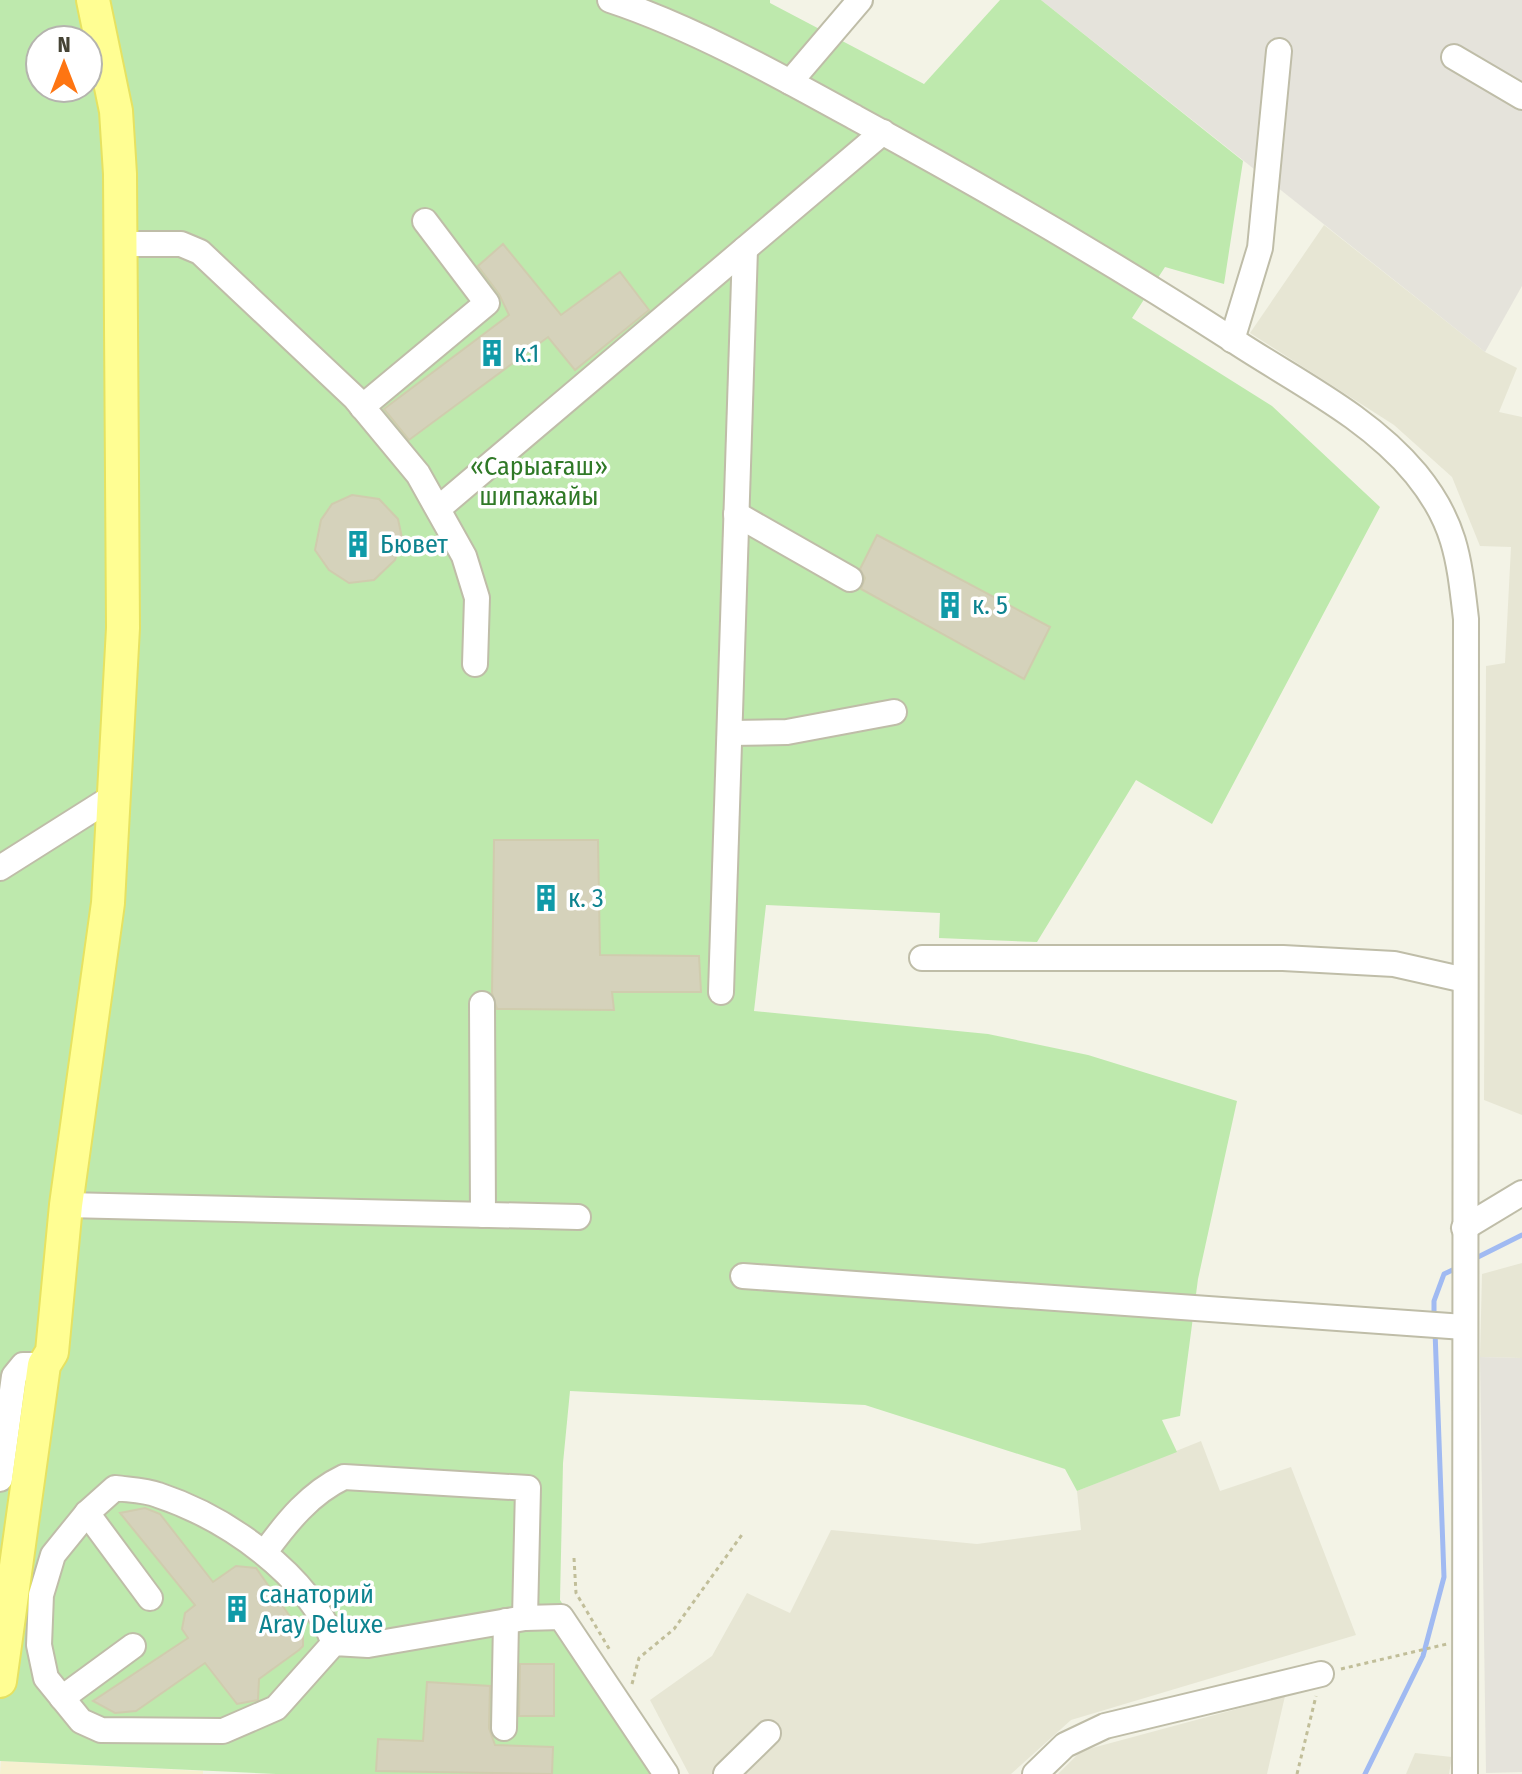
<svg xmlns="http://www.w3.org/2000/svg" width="1522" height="1774" font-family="'Fira Sans Condensed',sans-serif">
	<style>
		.residential { fill: #e7e6d4 }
		.commercial { fill: #f6f0d0 }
		.industrial { fill: #e5e3db }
		.green { fill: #bee9ad; fill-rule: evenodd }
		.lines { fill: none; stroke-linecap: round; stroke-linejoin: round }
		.stream { stroke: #a0baf2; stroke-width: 5 }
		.building { fill: #d5d2bb; stroke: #d0ccae; stroke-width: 2 }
		.minor-casing { stroke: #bfbda8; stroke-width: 28 }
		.major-casing { stroke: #e6e261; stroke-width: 36 }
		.path { stroke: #c1be99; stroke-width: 3; stroke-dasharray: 4 4; stroke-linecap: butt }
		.minor { stroke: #fff; stroke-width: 24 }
		.major { stroke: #fffe93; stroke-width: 32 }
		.labels { text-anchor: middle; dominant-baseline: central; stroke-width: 7; stroke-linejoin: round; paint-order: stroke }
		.culture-label { font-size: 26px; fill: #0d838f; stroke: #fff; text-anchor: start }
		.park-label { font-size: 26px; fill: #307927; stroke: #fff }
	</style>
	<rect width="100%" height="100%" fill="#f3f3e6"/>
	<!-- residential -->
	<g class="residential">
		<polygon points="1324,225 1485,352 1517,368 1499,412 1522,417 1522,1115 1484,1100 1486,666 1505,663 1511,547 1480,546 1452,477 1394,425 1250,333"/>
		<polygon points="1522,1263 1522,1358 1480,1357 1482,1274"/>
		<polygon points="1201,1441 1220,1491 1291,1467 1356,1635 1071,1720 1011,1774 689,1774 650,1700 712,1656 747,1593 790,1613 831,1530 977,1544 1081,1530 1077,1491"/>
		<polygon points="1285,1696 1267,1774 1058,1774 1081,1751"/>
		<polygon points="1415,1753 1452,1757 1449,1774 1406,1774"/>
	</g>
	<!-- commercial -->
	<polygon class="commercial" points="1,1761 203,1771 203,1774 0,1774"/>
	<!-- industrial -->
	<g class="industrial">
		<polygon points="1041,0 1522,0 1522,286 1485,352"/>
		<polygon points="1480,1357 1522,1358 1522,1772 1486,1773"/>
	</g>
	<!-- green -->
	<path class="green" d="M0,0H770V3L924,84L1000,0H1041L1243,161L1224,284L1165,267L1132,318L1272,406L1380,507L1212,824L1136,780L1037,942L939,938L940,913L766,905L754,1011L988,1034L1088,1055L1237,1101L1198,1279L1180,1416L1162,1420L1177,1452L1077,1491L1065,1469L865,1405L570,1391L563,1463L560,1600L653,1743L655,1774H276L0,1761ZM40,40H88V88H40Z"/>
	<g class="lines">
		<!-- stream -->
		<g class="stream">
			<polyline points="1472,1260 1522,1235"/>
			<polyline points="1434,1317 1434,1301 1444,1274 1459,1267"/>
			<polyline points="1365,1774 1423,1656 1444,1577 1435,1331"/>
		</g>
	</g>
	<!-- building -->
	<g class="building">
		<polygon points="503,244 561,315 620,272 649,310 575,370 548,337 409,440 384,409 509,315 499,294 478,266"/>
		<polygon points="352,495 379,499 398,519 402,538 395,560 374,580 349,583 329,570 315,550 321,520 332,504"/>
		<polygon points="877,535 1050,627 1024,679 861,589 865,578 860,569"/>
		<polygon points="494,840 598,840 600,955 699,956 701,992 612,992 614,1010 497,1009 492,993"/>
		<polygon points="145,1508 160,1514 213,1582 236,1566 256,1568 303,1635 303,1646 299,1650 259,1679 258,1700 237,1704 205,1663 136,1711 115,1713 93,1701 188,1638 182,1629 185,1613 195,1605 120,1513"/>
		<polygon points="520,1664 554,1664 554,1716 519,1716"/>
		<polygon points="427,1682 490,1686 489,1728 495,1745 553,1747 552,1774 376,1771 378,1739 423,1741"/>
	</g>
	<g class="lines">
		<!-- minor casing -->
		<g class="minor-casing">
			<g id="minor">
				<path d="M610,0C692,27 780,76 856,118C985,188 1112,262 1236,342C1297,382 1369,417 1416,474C1456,523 1459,559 1466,619L1465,1774"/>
				<polyline points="1454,57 1522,97"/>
				<polyline points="790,82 860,0"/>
				<polyline points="121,244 181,244 200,252 355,398 418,474 464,556 477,598 475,664"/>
				<polyline points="1232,340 1260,248 1279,51"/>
				<polyline points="362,407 487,303 425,221"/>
				<polyline points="439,508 883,132"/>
				<polyline points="736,514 850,579"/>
				<polyline points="730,733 787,732 894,712"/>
				<polyline points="0,868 114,796"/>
				<polyline points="922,958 1283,958 1394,964 1465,980"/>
				<polyline points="721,992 745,249"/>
				<polyline points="482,1004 483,1215"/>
				<polyline points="66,1205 578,1217"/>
				<polyline points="1464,1228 1522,1193"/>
				<polyline points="743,1276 1464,1327"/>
				<polyline points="0,1479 14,1376 23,1365 44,1365"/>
				<polyline points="87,1513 150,1598"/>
				<path d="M265,1552C287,1522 310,1493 344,1477L528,1488L525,1618L561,1617L666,1774"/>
				<path d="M334,1643C308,1574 227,1518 158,1495C145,1490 129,1490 115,1488L87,1513L53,1555L41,1595L39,1645L46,1678L81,1721L101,1730L223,1731L276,1708L334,1643L368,1645L525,1618"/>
				<polyline points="62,1698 133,1646"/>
				<polyline points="504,1728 506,1621"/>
				<polyline points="726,1774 768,1733"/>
				<polyline points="1035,1774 1065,1745 1105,1726 1321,1674"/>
			</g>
		</g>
		<!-- major casing -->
		<g class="major-casing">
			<polyline id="major" points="0,1681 44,1365 52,1352 66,1205 108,903 123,628 120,174 116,111 93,0"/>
		</g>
		<!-- path -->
		<g class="path">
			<polyline points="574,1558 576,1593 611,1652"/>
			<polyline points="1341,1669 1447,1644"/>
			<polyline points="632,1684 639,1658 674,1629 744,1532"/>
			<polyline points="1297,1774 1316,1696"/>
		</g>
		<!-- minor -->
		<use href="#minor" class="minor"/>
		<!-- major -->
		<use href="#major" class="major"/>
	</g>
	<!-- icons -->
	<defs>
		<g id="building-bare" transform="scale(2.16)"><path d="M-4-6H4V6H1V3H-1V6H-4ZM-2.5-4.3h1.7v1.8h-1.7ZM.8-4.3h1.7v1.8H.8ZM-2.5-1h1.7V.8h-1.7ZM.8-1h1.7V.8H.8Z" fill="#0f9aa8" stroke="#fff" stroke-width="2.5" paint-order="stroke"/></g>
	</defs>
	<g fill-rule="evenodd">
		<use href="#building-bare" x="492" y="353"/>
		<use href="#building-bare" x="358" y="544"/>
		<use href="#building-bare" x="950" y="605"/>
		<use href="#building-bare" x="546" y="898"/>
		<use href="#building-bare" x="237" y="1609"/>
	</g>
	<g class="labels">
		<!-- culture labels -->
		<g class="culture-label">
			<text x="514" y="353">к.1</text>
			<text x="380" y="544">Бювет</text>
			<text x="972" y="605">к. 5</text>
			<text x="568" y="898">к. 3</text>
			<text x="259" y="1594">санаторий<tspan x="259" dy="30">Aray Deluxe</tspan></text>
		</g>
		<!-- park labels -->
		<g class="park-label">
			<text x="539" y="466">«Сарыағаш»<tspan x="539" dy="30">шипажайы</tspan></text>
		</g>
	</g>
	<!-- north arrow -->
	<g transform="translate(64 64)"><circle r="38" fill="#ffffff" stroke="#b5b4ae" stroke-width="2"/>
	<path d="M0-6L14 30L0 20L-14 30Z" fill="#fe7512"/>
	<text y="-12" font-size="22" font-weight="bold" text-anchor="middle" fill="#464435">N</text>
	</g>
</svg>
